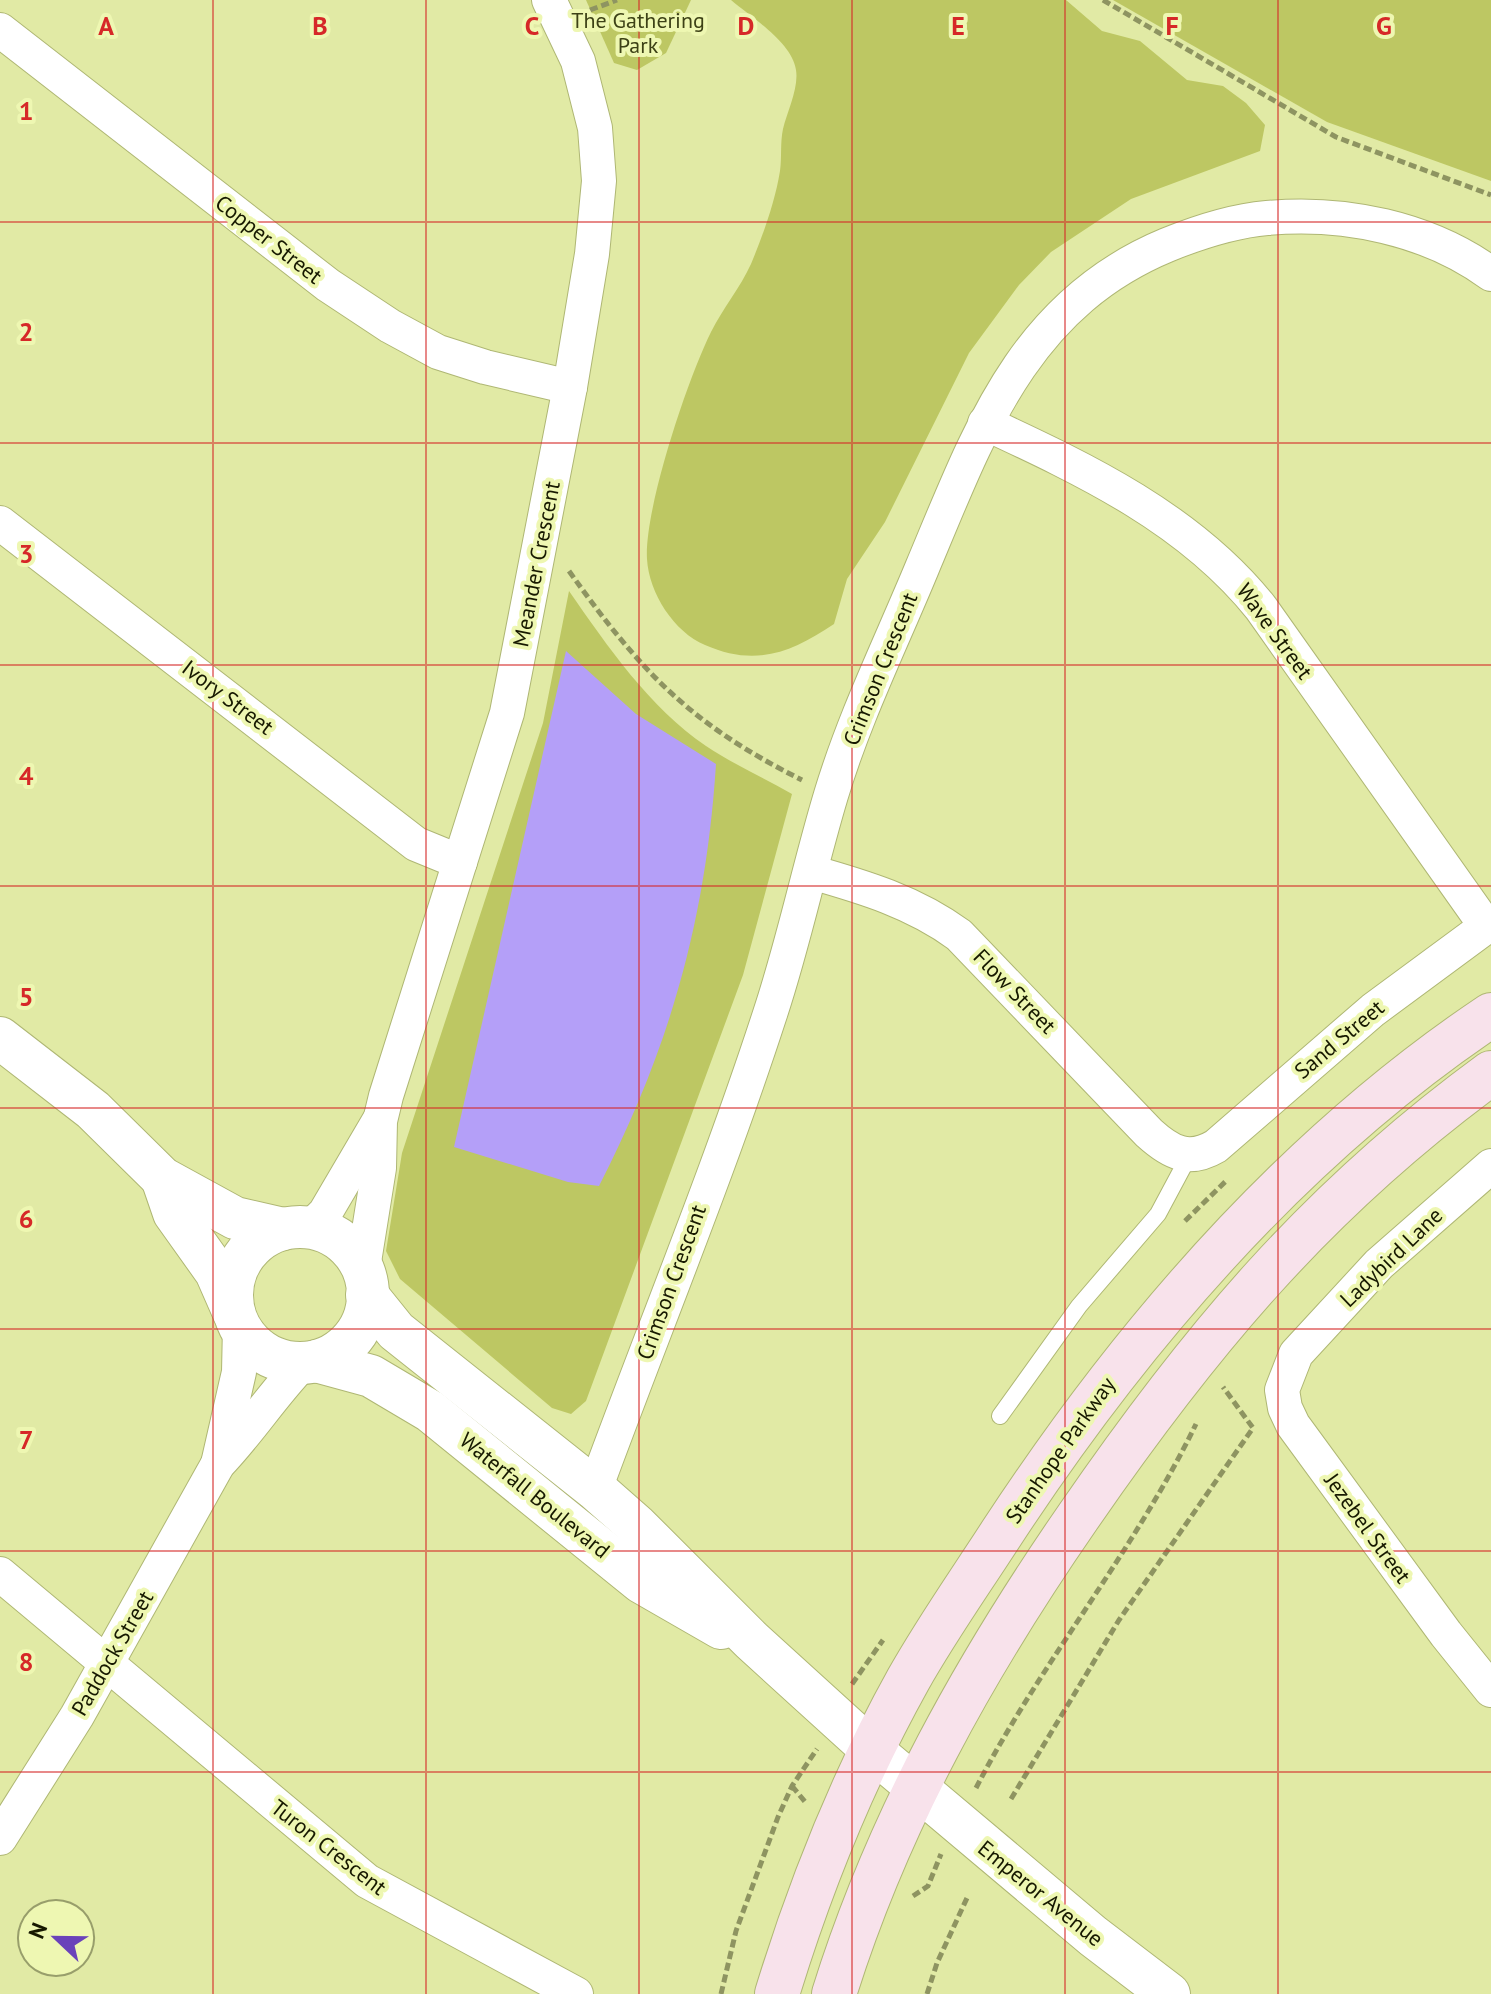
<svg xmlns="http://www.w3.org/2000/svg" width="1491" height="1994" font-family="'PT Sans',sans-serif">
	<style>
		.green { fill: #bdc763 }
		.water { fill: #b49ff8 }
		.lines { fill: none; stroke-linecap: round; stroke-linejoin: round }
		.service-casing { stroke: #afb774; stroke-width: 18 }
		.minor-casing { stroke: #afb774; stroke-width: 36 }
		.tertiary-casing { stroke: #afb774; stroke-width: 44 }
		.secondary-casing { stroke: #afb774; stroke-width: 46 }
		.path { stroke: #8e9461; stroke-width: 5; stroke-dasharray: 8 4; stroke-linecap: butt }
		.service { stroke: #fff; stroke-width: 16 }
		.minor { stroke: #fff; stroke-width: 34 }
		.tertiary { stroke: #fff; stroke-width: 42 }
		.secondary { stroke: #f8e2eb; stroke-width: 44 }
		.grid { fill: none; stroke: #d62828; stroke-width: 2; stroke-opacity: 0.55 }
		.labels { text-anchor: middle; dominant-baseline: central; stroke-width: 8; stroke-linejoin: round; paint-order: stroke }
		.park-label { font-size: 22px; fill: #3d4116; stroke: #eef7b2 }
		.street-label { font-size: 22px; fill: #171900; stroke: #eef7b2 }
		.grid-label { font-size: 26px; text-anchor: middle; font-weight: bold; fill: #d62828; stroke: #eef7b2; stroke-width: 8; stroke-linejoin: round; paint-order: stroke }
	</style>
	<rect width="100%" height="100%" fill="#e1eaa5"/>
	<!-- green -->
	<g class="green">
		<polygon points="586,0 691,0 666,53 637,70 614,63"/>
		<path d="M731,0H1066L1102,31L1140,41L1187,80L1223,86L1246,103L1265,125L1260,151L1131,199L1051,252L1019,285L969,353L885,522L847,579L834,624C791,653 755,667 705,645C674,632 649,593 647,559C644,509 688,378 711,332C723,308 740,288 751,264C763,235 775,202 780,171C782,157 780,143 783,129C787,112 799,88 796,70C792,42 752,18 731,0Z"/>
		<polygon points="1113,0 1491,0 1491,181 1327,122"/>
		<path d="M569,591C608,647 649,707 706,746C733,764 764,778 792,794L743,975L586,1401L571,1414L552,1408L400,1279L386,1251L402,1153L543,723Z"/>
	</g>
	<!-- water -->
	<path class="water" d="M566,651L636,714L716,764C706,920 670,1047 599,1186L568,1182L454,1147Z"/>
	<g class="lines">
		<!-- service casing -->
		<g class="service-casing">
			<polyline id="service" points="1000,1416 1079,1306 1158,1214 1189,1156"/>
		</g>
		<!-- minor casing -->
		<g class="minor-casing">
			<g id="minor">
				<polyline points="0,30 328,285 390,326 438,352 485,367 570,387"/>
				<path d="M985,423C1086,470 1190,519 1261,608L1486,926"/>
				<polyline points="0,523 416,844 460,862"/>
				<path d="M811,872C864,887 914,902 959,935L1149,1133C1171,1153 1189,1162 1216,1146L1373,1010L1491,923"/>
				<polyline points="1491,1166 1379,1264 1296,1354 1282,1390 1285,1408 1293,1425 1446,1634 1491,1690"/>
				<polyline points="311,1227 325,1213 379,1121"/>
				<polyline points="363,1268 379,1168 380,1121 386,1096 507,713 570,387 592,254 599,181 595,128 578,61 549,0"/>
				<polyline points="218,1464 239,1372 240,1326"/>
				<path d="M595,1489C653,1331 718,1174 770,1014C794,942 809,868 831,795C854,718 891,643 922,568C978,435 1022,305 1167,245C1199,232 1232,221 1267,218C1344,211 1428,228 1491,274"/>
				<polyline points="0,1574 367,1881 576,1994"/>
				<path d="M0,1838L77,1716L218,1464C249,1432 272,1395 303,1363"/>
			</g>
		</g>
		<!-- tertiary casing -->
		<g class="tertiary-casing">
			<g id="tertiary">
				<polyline points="0,1038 93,1110 162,1178 235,1218 283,1229"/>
				<polyline points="162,1178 174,1213 216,1272 234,1313"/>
				<circle cx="300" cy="1295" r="68"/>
				<polyline points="367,1295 396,1331 595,1489 637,1526 751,1640 872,1750 1093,1936 1169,1994"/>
				<polyline points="316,1361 371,1376 430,1411 641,1582 721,1628"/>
			</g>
		</g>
		<!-- secondary casing -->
		<g class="secondary-casing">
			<g id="secondary">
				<path d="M777,1994C810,1886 853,1779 908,1680C936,1630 970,1582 1001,1534C1132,1334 1291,1149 1491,1015"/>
				<path d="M834,1994C888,1821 975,1666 1078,1517C1200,1340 1316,1201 1491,1073"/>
			</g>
		</g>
		<!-- path -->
		<g class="path">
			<polyline points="1103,0 1336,137 1491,195"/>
			<polyline points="590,10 617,0"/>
			<path d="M569,571C641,672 690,724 802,780"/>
			<polyline points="1185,1221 1227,1180"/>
			<polyline points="852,1684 883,1640"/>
			<polyline points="792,1786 806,1803"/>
			<path d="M976,1788C1041,1662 1134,1552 1196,1424"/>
			<polyline points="1011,1799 1119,1620 1253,1428 1223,1387"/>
			<polyline points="913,1896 928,1886 941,1854"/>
			<polyline points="721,1994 736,1931 778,1817 792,1786 817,1749"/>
			<polyline points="927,1994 937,1963 967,1898"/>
		</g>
		<!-- service -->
		<use href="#service" class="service"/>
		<!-- minor -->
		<use href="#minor" class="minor"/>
		<!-- tertiary -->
		<use href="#tertiary" class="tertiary"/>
		<!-- secondary -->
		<use href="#secondary" class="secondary"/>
	</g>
	<!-- grid -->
	<path class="grid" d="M213,0V1994M426,0V1994M639,0V1994M852,0V1994M1065,0V1994M1278,0V1994M0,222H1491M0,443H1491M0,665H1491M0,886H1491M0,1108H1491M0,1329H1491M0,1551H1491M0,1772H1491"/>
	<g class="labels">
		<!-- park labels -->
		<g class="park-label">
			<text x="638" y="20">The Gathering<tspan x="638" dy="25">Park</tspan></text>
		</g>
		<!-- street labels -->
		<g class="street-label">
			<text transform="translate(269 239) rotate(38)">Copper Street</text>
			<text transform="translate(536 564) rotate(-79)">Meander Crescent</text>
			<text transform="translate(1275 631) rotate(54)">Wave Street</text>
			<text transform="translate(880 669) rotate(-68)">Crimson Crescent</text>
			<text transform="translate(228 697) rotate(37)">Ivory Street</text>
			<text transform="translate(1015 991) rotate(46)">Flow Street</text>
			<text transform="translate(1339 1039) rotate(-40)">Sand Street</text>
			<text transform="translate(1391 1257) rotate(-44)">Ladybird Lane</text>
			<text transform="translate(671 1282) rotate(-70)">Crimson Crescent</text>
			<text transform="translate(1060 1450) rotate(-55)">Stanhope Parkway</text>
			<text transform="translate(535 1495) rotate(39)">Waterfall Boulevard</text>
			<text transform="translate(1368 1528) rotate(54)">Jezebel Street</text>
			<text transform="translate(112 1653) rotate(-60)">Paddock Street</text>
			<text transform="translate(329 1847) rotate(38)">Turon Crescent</text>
			<text transform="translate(1041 1893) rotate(39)">Emperor Avenue</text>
		</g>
	</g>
	<g class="grid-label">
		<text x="106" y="35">A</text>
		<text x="320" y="35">B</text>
		<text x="532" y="35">C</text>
		<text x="746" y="35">D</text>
		<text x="958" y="35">E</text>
		<text x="1172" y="35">F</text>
		<text x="1384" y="35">G</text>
		<text x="26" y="120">1</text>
		<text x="26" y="341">2</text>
		<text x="26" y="563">3</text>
		<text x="26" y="785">4</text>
		<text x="26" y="1006">5</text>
		<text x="26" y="1228">6</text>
		<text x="26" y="1449">7</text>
		<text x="26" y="1671">8</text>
	</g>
	<!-- north arrow -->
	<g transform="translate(56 1938) rotate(292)"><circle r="38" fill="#eef7b2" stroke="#989e6b" stroke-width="2"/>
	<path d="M0-6L14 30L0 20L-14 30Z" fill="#6a42ba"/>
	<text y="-12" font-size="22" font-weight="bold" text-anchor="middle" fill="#171900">N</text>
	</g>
</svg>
